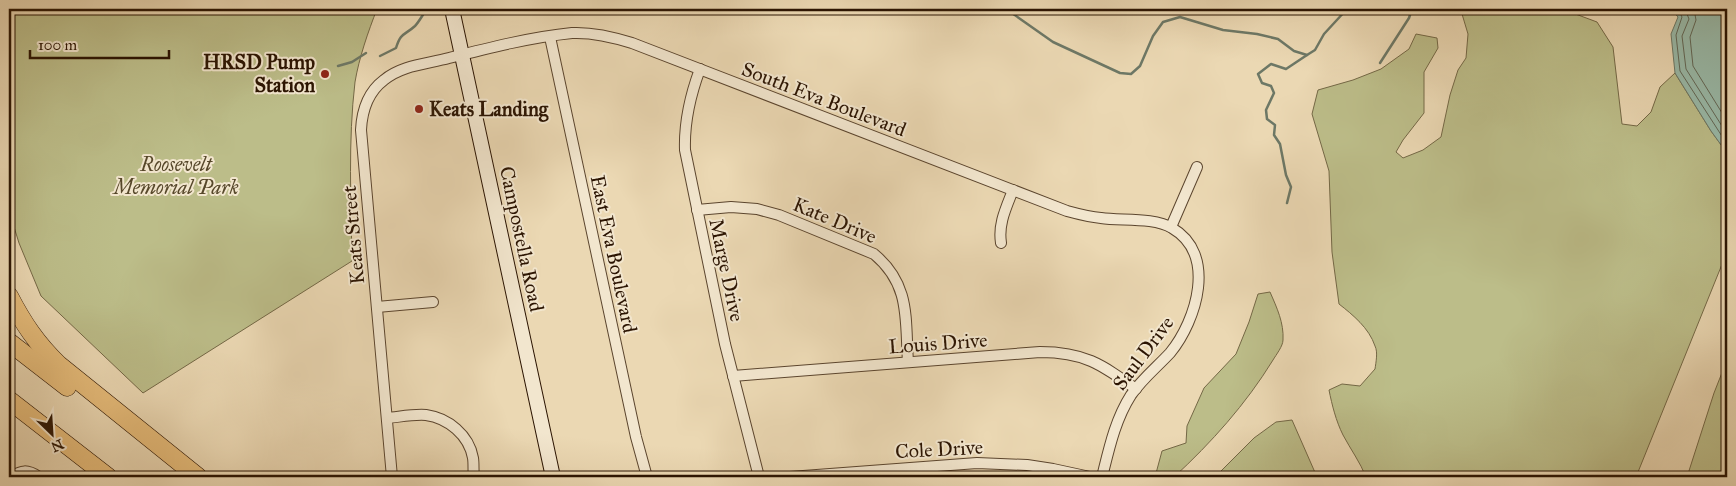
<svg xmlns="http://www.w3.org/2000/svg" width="1736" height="486" font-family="'IM FELL Great Primer',serif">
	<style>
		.green { fill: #bcbd89; stroke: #746846 }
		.water { fill: #99baa9; stroke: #6d7866 }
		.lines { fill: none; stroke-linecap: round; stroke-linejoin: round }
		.shore { stroke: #626756; stroke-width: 1 }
		.stream { stroke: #6d7866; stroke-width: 2.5 }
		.minor-casing { stroke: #5b452e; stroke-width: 12 }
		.secondary-casing { stroke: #2b1402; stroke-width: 16 }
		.motorway-casing { stroke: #2b1402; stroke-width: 19 }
		.minor { stroke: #f2e6ce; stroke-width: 10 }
		.secondary { stroke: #f2e6ce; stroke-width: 14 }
		.motorway { stroke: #e6bc7a; stroke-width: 18 }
		.poi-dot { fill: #8f2418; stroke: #f2e6ce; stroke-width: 2 }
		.labels { text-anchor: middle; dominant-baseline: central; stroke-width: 4; stroke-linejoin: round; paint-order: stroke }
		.poi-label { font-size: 20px; font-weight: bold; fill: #2b1402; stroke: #f2e6ce; text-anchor: end }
		.street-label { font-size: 20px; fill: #2b1402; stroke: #f2e6ce }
		.park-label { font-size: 20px; font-style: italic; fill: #56472a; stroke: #f2e6ce }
	</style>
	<rect width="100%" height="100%" fill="#ebd8b3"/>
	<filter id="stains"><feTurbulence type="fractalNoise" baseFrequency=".004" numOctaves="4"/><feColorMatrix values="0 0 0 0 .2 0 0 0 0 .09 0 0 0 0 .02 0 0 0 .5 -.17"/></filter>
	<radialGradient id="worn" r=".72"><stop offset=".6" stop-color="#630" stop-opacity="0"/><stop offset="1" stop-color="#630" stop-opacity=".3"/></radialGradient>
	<!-- green -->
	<g class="green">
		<path d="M9,9H377C368,32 359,58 355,82C348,141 351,202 352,261L143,393L41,296L19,243L9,211Z"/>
		<path d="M1467,9H1562L1597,22L1613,47L1622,124L1637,126L1651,112L1660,87L1675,73L1711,131L1727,153V252L1636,477H1366C1360,462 1351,450 1343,435C1336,421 1332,405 1329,390L1342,384L1360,386L1375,369C1376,362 1378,352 1375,346C1369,328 1353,315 1339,304L1332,252L1329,171L1312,114L1318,90L1353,80L1381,69L1409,49L1416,34L1437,38L1438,48L1424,72V113L1403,140L1396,152L1403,158L1423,150L1441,137L1450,95L1458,70L1466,58L1468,34L1462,14Z"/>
		<path d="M1270,292C1277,308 1284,323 1283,340C1283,346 1276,355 1273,360C1246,404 1211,443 1174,477H1155L1162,451L1186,443L1187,426L1204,388L1236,354L1249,322L1258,294Z"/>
		<polygon points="1727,360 1727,477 1687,477 1714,393"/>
		<polygon points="1292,420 1317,477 1215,477 1254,438 1276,422"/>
	</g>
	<!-- water -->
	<polygon class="water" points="1671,9 1727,9 1727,153 1711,131 1675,73 1671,34 1678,17"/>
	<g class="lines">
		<!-- shore -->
		<g class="shore">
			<polyline points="1678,9 1682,17 1676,35 1680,71 1727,144"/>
			<polyline points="1685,9 1689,19 1682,36 1686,69 1727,134"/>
			<polyline points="1694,9 1696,20 1690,37 1693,66 1727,121"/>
		</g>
		<!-- stream -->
		<g class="stream">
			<polyline points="1002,9 1009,11 1053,42 1120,73 1131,74 1140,66 1153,36 1163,22 1180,17 1223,30 1257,34 1278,39 1294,51 1307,55 1315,50 1324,34 1347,9"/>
			<path d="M380,56L396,48C401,32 404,36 415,26C419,22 423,14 427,9"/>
			<polyline points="1380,63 1409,18 1412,9"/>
			<polyline points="338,66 352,62 366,53"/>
			<polyline points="1287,203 1291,187 1286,175 1280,144 1274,135 1275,125 1267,119 1266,110 1274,93 1271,86 1262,83 1258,74 1271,64 1286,69 1307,55"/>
		</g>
		<!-- minor casing -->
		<g class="minor-casing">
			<g id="minor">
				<polyline points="550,37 636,437 647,477"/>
				<path d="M700,69C690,96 684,121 685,150L725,344L759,477"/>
				<path d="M697,210L731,207L757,209L779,215L874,254C911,285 905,319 908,362"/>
				<polyline points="1171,227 1197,167"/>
				<path d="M1001,243C998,224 1006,208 1013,190"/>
				<polyline points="377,307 433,302"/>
				<path d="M733,376L1040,352C1084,352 1101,364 1136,389"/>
				<path d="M387,418C399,417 413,414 426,415C448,418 469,435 473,458C474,464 473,471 474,477"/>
				<path d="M10,477C22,470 27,469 39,477"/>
				<path d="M392,477L361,130C362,110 368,92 384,80C402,65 427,64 449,58C488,48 532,37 572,33C593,32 613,37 632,43L1067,211C1078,214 1089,217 1101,218C1121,221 1154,217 1172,228C1217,254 1197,320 1170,353C1157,367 1142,379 1131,395C1115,420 1109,449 1102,477"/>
				<polyline points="790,477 977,463 1027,465 1053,469 1090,477"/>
			</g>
		</g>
		<!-- secondary casing -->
		<g class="secondary-casing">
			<polyline id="secondary" points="452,9 553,477"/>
		</g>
		<!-- motorway casing -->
		<g class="motorway-casing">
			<g id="motorway">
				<path d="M9,296C23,323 37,344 59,365L198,477"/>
				<polyline points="9,342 67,387"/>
				<polyline points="9,400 108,477"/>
			</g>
		</g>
		<!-- minor -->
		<use href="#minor" class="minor"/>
		<!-- secondary -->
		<use href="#secondary" class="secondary"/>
		<!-- motorway -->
		<use href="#motorway" class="motorway"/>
	</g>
	<!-- markers -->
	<g class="poi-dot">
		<circle cx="325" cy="74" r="5"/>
		<circle cx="419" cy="109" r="5"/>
	</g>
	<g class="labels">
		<!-- poi labels -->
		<g class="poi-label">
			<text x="315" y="62">HRSD Pump<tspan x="315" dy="23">Station</tspan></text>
			<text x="429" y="109" text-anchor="start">Keats Landing</text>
		</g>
		<!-- street labels -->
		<g class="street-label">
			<text transform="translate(824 99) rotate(21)">South Eva Boulevard</text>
			<text transform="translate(835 220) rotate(23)">Kate Drive</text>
			<text transform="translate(353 235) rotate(-95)">Keats Street</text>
			<text transform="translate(522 239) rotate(78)">Campostella Road</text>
			<text transform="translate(614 254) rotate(78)">East Eva Boulevard</text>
			<text transform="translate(727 270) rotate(78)">Marge Drive</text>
			<text transform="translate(938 343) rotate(-4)">Louis Drive</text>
			<text transform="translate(1143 353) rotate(-53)">Saul Drive</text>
			<text transform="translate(939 449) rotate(-3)">Cole Drive</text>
		</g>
		<!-- park labels -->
		<g class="park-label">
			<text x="176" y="164">Roosevelt<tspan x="176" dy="23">Memorial Park</tspan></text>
		</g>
	</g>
	<!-- margin -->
	<rect width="1736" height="486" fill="none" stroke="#ebd8b3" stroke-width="30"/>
	<rect x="10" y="10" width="1716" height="466" fill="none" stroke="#2b1402" stroke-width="2.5"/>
	<rect x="15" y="15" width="1706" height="456" fill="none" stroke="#2b1402"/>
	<!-- north arrow -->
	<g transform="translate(52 434) rotate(155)" stroke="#f2e6ce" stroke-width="4" paint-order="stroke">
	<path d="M0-4L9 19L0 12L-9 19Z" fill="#2b1402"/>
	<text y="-8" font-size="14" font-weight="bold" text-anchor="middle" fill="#2b1402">N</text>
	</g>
	<!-- scale -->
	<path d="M30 50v8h139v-8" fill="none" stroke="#2b1402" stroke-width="2.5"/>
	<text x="38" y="50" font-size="15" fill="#2b1402" stroke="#f2e6ce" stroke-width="4" paint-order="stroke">100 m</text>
	<rect width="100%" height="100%" filter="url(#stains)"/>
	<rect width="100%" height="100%" fill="url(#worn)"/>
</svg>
